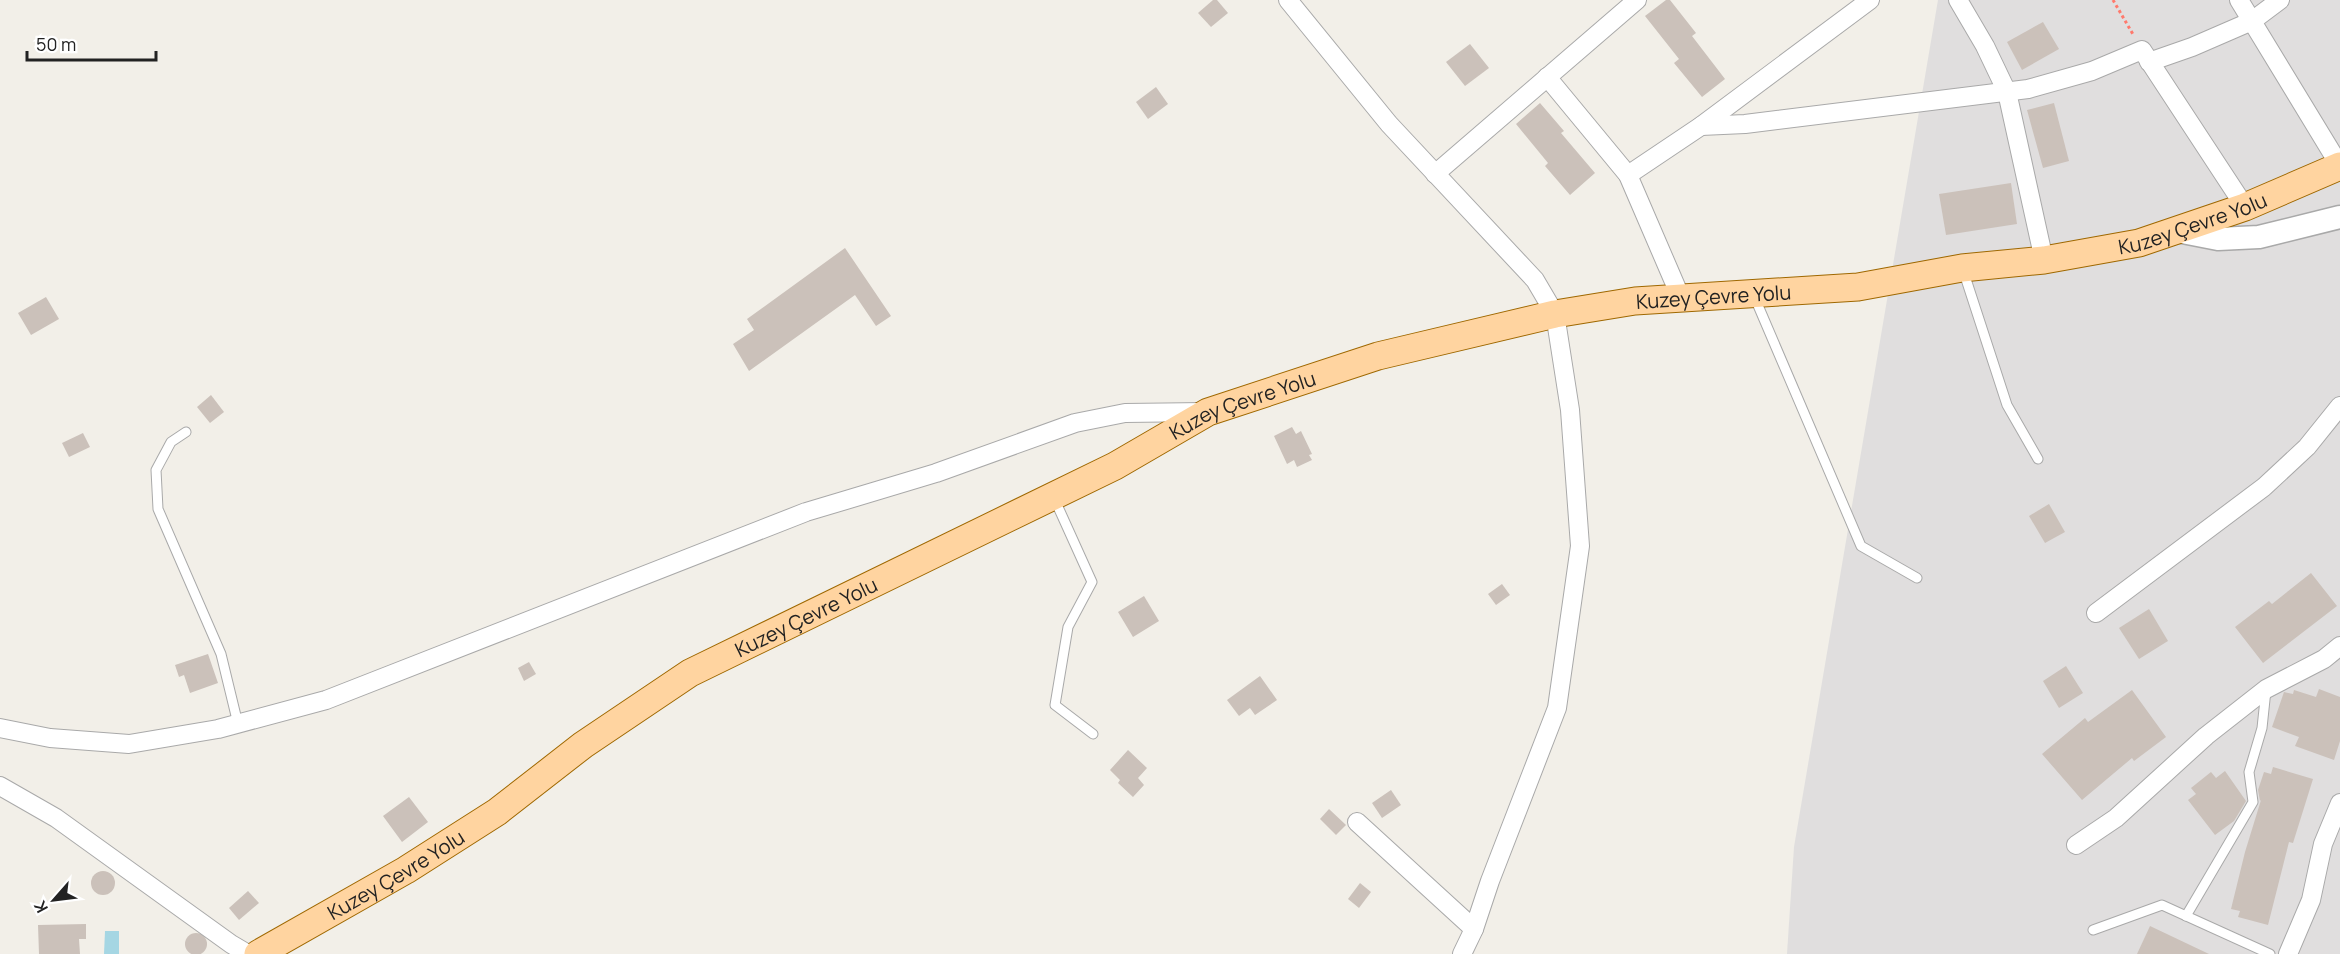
<svg xmlns="http://www.w3.org/2000/svg" width="2340" height="954" font-family="Manrope,sans-serif">
	<style>
		.residential { fill: #e0dede }
		.water { fill: #a5d6e3 }
		.building { fill: #cbc1ba }
		.lines { fill: none; stroke-linecap: round; stroke-linejoin: round }
		.service-casing { stroke: #a9a9a9; stroke-width: 11 }
		.minor-casing { stroke: #a9a9a9; stroke-width: 20 }
		.tertiary-casing { stroke: #a9a9a9; stroke-width: 25 }
		.primary-casing { stroke: #9f6800; stroke-width: 29 }
		.path { stroke: #ff796c; stroke-width: 3; stroke-dasharray: 3 3; stroke-linecap: butt }
		.service { stroke: #fff; stroke-width: 9 }
		.minor { stroke: #fff; stroke-width: 18 }
		.tertiary { stroke: #fff; stroke-width: 22 }
		.primary { stroke: #ffd4a0; stroke-width: 27 }
		.labels { text-anchor: middle; dominant-baseline: central; stroke-width: 5; stroke-linejoin: round; paint-order: stroke }
		.street-label { font-size: 20px; fill: #222; stroke: #fff }
	</style>
	<rect width="100%" height="100%" fill="#f2efe8"/>
	<!-- residential -->
	<polygon class="residential" points="1938,0 2340,0 2340,954 1787,954 1794,847"/>
	<!-- water -->
	<polygon class="water" points="105,931 119,931 119,954 104,954"/>
	<!-- building -->
	<g class="building">
		<polygon points="1213,0 1217,0 1228,13 1211,27 1198,13"/>
		<polygon points="1666,0 1670,0 1696,33 1692,36 1725,79 1702,97 1674,63 1679,59 1645,16"/>
		<polygon points="2043,22 2059,49 2022,70 2007,42"/>
		<polygon points="1470,44 1489,68 1465,86 1446,62"/>
		<polygon points="1156,87 1168,104 1148,119 1136,102"/>
		<polygon points="1540,103 1564,131 1561,133 1595,173 1570,195 1545,166 1548,163 1516,124"/>
		<polygon points="2054,103 2069,161 2043,168 2027,110"/>
		<polygon points="2011,183 2017,224 1946,235 1939,194"/>
		<polygon points="845,248 891,316 876,326 855,295 749,371 733,344 754,330 747,319"/>
		<polygon points="46,297 59,319 31,335 18,313"/>
		<polygon points="211,395 224,412 210,423 197,407"/>
		<polygon points="1292,427 1296,434 1301,431 1312,454 1309,455 1312,460 1297,467 1294,460 1287,464 1274,436"/>
		<polygon points="83,433 90,447 69,457 62,443"/>
		<polygon points="2049,504 2065,532 2045,543 2029,516"/>
		<polygon points="2311,573 2337,606 2263,663 2235,627 2269,601 2272,604"/>
		<polygon points="1502,584 1510,595 1496,605 1488,594"/>
		<polygon points="1144,596 1159,621 1133,637 1118,612"/>
		<polygon points="2149,609 2168,641 2139,659 2119,628"/>
		<polygon points="208,654 218,683 190,693 184,675 179,677 175,665"/>
		<polygon points="529,662 536,674 524,681 518,668"/>
		<polygon points="2066,666 2083,693 2059,708 2043,681"/>
		<polygon points="1260,676 1277,700 1255,715 1250,708 1239,716 1227,700"/>
		<polygon points="2319,689 2340,697 2340,741 2334,760 2295,746 2299,737 2272,727 2284,692 2293,694 2294,690 2316,697"/>
		<polygon points="2132,690 2166,737 2134,761 2132,758 2082,800 2042,754 2085,718 2088,722"/>
		<polygon points="1128,750 1147,768 1138,778 1144,785 1133,797 1118,783 1120,780 1110,770"/>
		<polygon points="2273,767 2313,779 2293,843 2289,842 2268,925 2238,917 2240,911 2231,909 2245,852 2261,800 2260,801 2258,790 2264,772 2271,774"/>
		<polygon points="2225,771 2246,801 2234,821 2215,835 2188,800 2196,794 2191,788 2211,772 2216,778"/>
		<polygon points="1391,790 1401,805 1382,818 1372,803"/>
		<polygon points="409,797 428,822 402,842 383,816"/>
		<polygon points="1329,809 1346,825 1336,835 1320,819"/>
		<circle cx="103" cy="883" r="12"/>
		<polygon points="1360,883 1371,892 1359,908 1348,899"/>
		<polygon points="248,891 259,903 239,920 229,908"/>
		<polygon points="86,924 86,939 79,939 80,954 39,954 38,925"/>
		<polygon points="2150,926 2209,954 2137,954"/>
		<circle cx="196" cy="944" r="11"/>
	</g>
	<g class="lines">
		<!-- service casing -->
		<g class="service-casing">
			<g id="service">
				<polyline points="1963,270 2007,405 2038,459"/>
				<polyline points="1754,296 1861,546 1917,578"/>
				<polyline points="186,432 171,442 156,470 158,509 221,654 238,724"/>
				<polyline points="1054,498 1092,582 1068,627 1055,705 1093,734"/>
				<polyline points="2186,916 2253,802 2249,772 2262,728 2266,690"/>
				<polyline points="2093,930 2162,905 2270,954"/>
			</g>
		</g>
		<!-- minor casing -->
		<g class="minor-casing">
			<g id="minor">
				<polyline points="1288,0 1389,124 1535,280 1555,314 1570,410 1580,546 1557,708 1490,881 1474,929 1462,954"/>
				<polyline points="1958,0 1985,46 2007,92 2044,260"/>
				<polyline points="2239,0 2340,166"/>
				<polyline points="2149,62 2192,47 2252,21 2280,0"/>
				<polyline points="1547,77 1628,175 1681,298"/>
				<polyline points="1701,126 1745,124 2028,89 2092,71 2142,50 2245,207"/>
				<polyline points="1435,174 1637,0"/>
				<polyline points="1628,175 1701,126 1870,0"/>
				<polyline points="2096,613 2264,487 2307,447 2340,406"/>
				<polyline points="0,728 50,738 129,744 218,729 326,700 806,512 936,473 1075,423 1125,413 1204,412"/>
				<polyline points="0,786 56,818 231,944 248,954"/>
				<polyline points="1357,822 1474,929"/>
				<polyline points="2076,845 2116,818 2206,736 2266,689 2324,659 2340,646"/>
				<polyline points="2288,954 2311,900 2323,844 2340,803"/>
			</g>
		</g>
		<!-- tertiary casing -->
		<g class="tertiary-casing">
			<polyline id="tertiary" points="2177,231 2218,239 2259,237 2340,217"/>
		</g>
		<!-- primary casing -->
		<g class="primary-casing">
			<g id="primary">
				<path id="s1" d="M258,954L406,870L497,812L583,745L690,673L1115,466L1208,412L1378,356L1555,314L1635,301L1858,287L1962,268L2044,260L2139,243L2245,207L2340,166"/>
			</g>
		</g>
		<!-- path -->
		<polyline class="path" points="2113,0 2134,36"/>
		<!-- service -->
		<use href="#service" class="service"/>
		<!-- minor -->
		<use href="#minor" class="minor"/>
		<!-- tertiary -->
		<use href="#tertiary" class="tertiary"/>
		<!-- primary -->
		<use href="#primary" class="primary"/>
	</g>
	<g class="labels">
		<!-- street labels -->
		<g class="street-label">
			<text stroke="none"><textPath href="#s1" startOffset="2103">Kuzey Çevre Yolu</textPath></text>
			<text stroke="none"><textPath href="#s1" startOffset="1617">Kuzey Çevre Yolu</textPath></text>
			<text stroke="none"><textPath href="#s1" startOffset="1131">Kuzey Çevre Yolu</textPath></text>
			<text stroke="none"><textPath href="#s1" startOffset="645">Kuzey Çevre Yolu</textPath></text>
			<text stroke="none"><textPath href="#s1" startOffset="159">Kuzey Çevre Yolu</textPath></text>
		</g>
	</g>
	<!-- north arrow -->
	<g transform="translate(54 900) rotate(242)" stroke="#ffffff" stroke-width="4.5" paint-order="stroke">
	<path d="M0-4.5L10 22L0 15L-10 22Z" fill="#222222"/>
	<text y="-9" font-size="16" font-weight="bold" text-anchor="middle" fill="#222222">K</text>
	</g>
	<!-- scale -->
	<path d="M27 51v9h129v-9" fill="none" stroke="#222222" stroke-width="3"/>
	<text x="36" y="51" font-size="18" fill="#222222" stroke="#ffffff" stroke-width="4.5" paint-order="stroke">50 m</text>
</svg>
